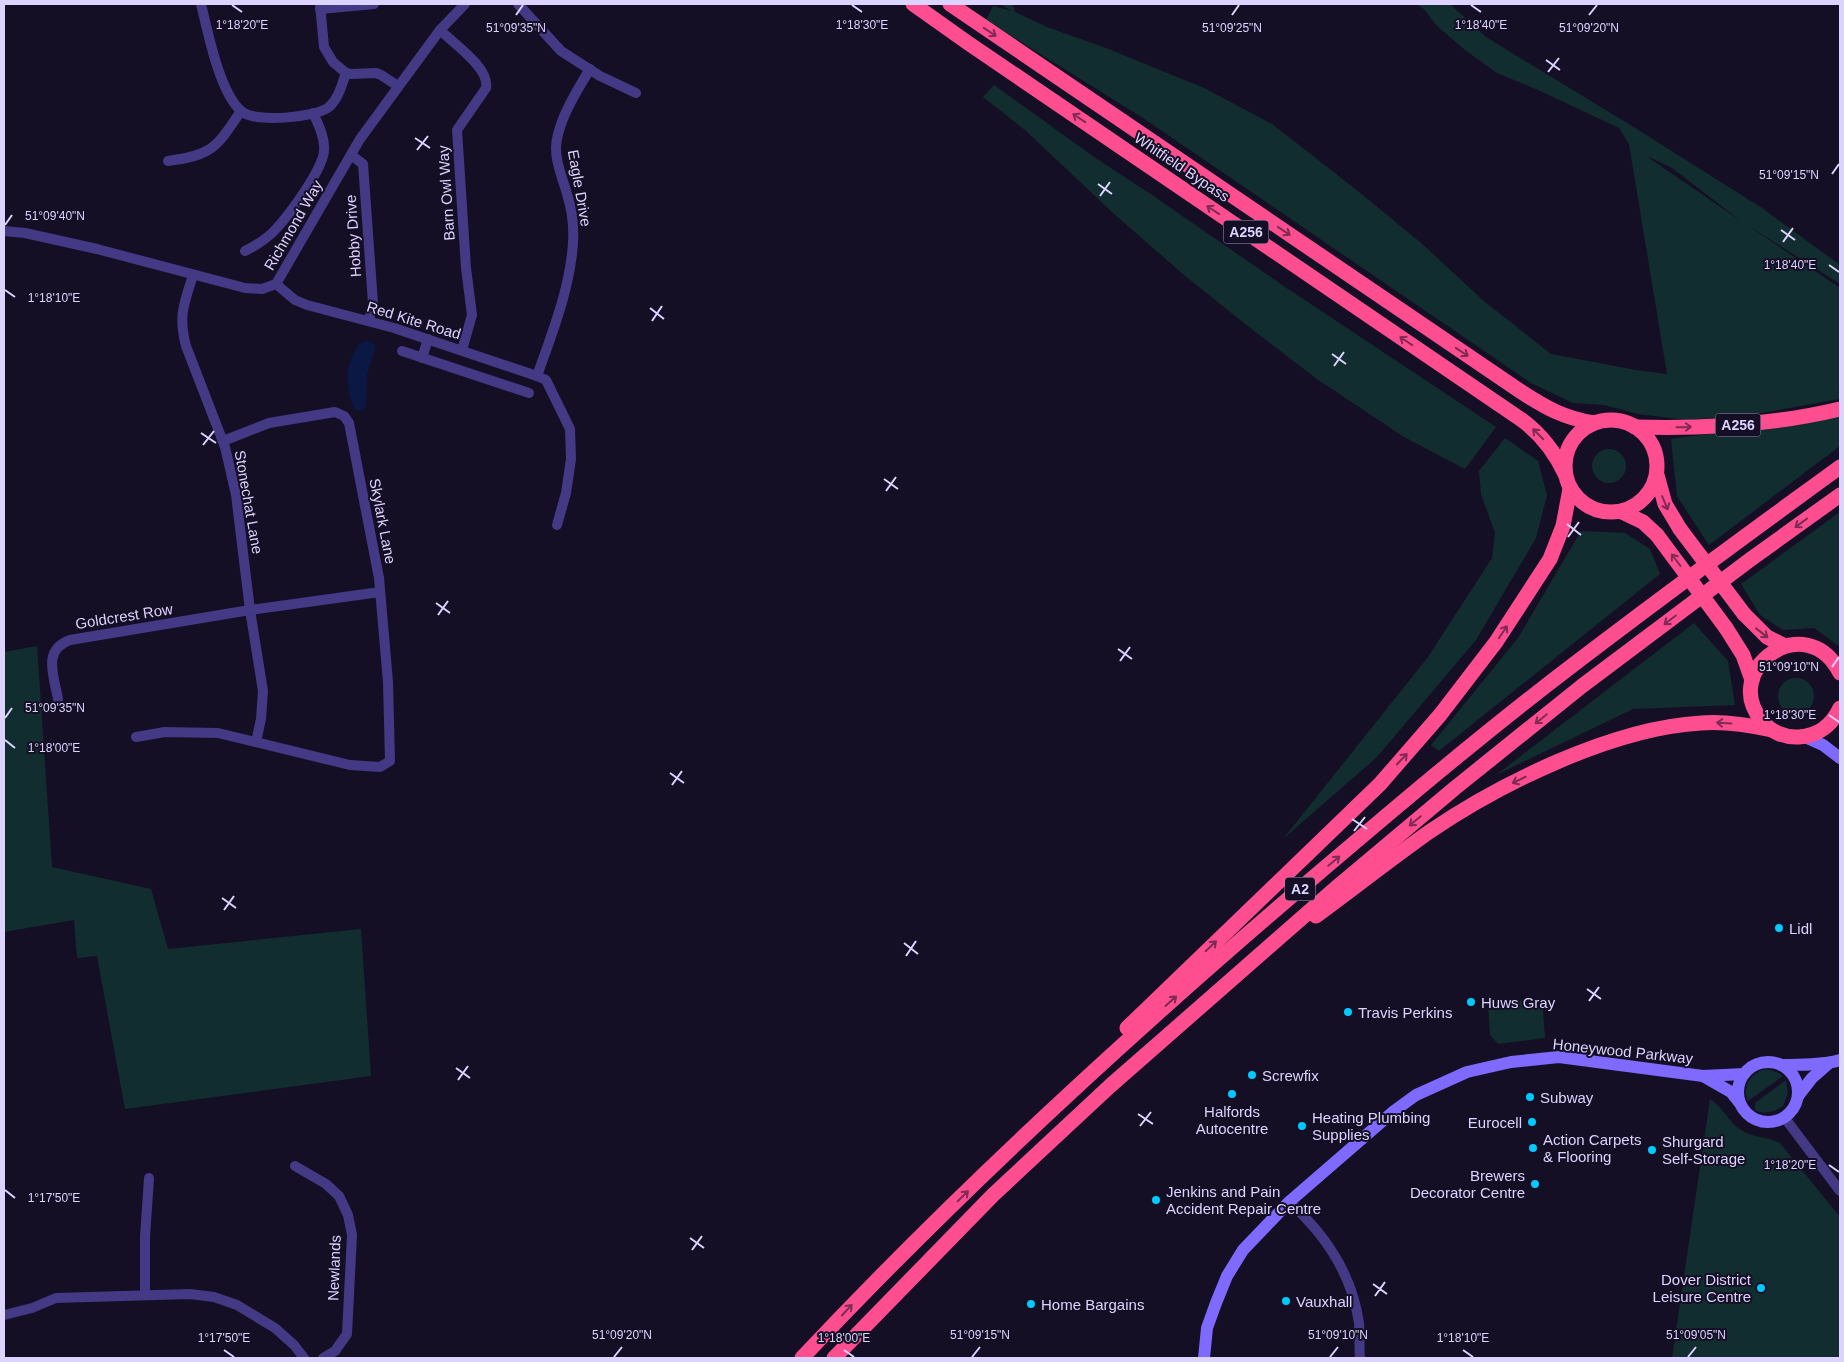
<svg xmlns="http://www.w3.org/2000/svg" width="1844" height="1362" font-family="Helvetica,sans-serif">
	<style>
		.green { fill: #122d2f; fill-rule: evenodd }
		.water { fill: #0a1843 }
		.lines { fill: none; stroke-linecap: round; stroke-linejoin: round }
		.street { stroke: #443984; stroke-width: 10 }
		.secondary { stroke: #7e6aff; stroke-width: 12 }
		.highway { stroke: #ff4e90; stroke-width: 15 }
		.highway-bridge { stroke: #ff4e90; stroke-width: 15 }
		.oneway { stroke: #7e2b55 }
		.ticks { fill: none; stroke: #ddd3ff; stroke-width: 2 }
		.poi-dot { fill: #00c9fe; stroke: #150f25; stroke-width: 2 }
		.labels { text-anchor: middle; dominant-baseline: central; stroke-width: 4; stroke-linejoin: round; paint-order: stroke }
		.shield { fill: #150f25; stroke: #a198be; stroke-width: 1 }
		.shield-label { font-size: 14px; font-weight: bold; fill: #ddd3ff }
		.street-label { font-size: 15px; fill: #ddd3ff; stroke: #150f25 }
		.poi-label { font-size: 15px; fill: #ddd3ff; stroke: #150f25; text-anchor: start }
		.ticks-label { font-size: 12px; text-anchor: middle; fill: #ddd3ff; stroke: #150f25; stroke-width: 4; stroke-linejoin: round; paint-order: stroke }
	</style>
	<rect width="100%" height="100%" fill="#150f25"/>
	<!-- green -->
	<g class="green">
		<path d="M1000,4H1013L1015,12L1047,27L1106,48L1204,88L1272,124L1354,188L1420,242L1485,302L1551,354L1636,370L1667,374L1629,144L1619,128L1538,90L1497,73L1465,50L1436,25L1425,10L1417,4H1450L1486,37L1632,126L1762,208L1840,265V284L1746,224L1840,288V389L1838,391L1840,392V399L1756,414L1687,420L1638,414L1604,405L1573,403L1531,383L1143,118L986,20L993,6L1012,11ZM1649,157L1672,168L1741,221L1649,158Z"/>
		<polygon points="994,85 1094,157 1152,195 1285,287 1496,427 1465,469 1404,437 1317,379 1249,327 1184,275 1113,213 1025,130 983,97"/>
		<polygon points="1840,416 1840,446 1709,545 1677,496 1671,439"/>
		<polygon points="1505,438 1538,461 1547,495 1536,538 1476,640 1377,757 1283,839 1428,657 1492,558 1495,533 1481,494 1479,471"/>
		<circle cx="1609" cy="466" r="17"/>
		<polygon points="1840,512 1840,647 1814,628 1783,630 1760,615 1741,584"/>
		<polygon points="1581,531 1625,533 1650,549 1660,574 1439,751 1431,745 1518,638"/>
		<polygon points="1694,623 1728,661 1735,705 1633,709 1496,775"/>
		<polygon points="37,646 52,867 151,889 168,949 361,929 371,1076 125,1109 97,956 77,958 74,920 4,932 4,652"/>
		<circle cx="1796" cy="696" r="18"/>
		<polygon points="1542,998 1545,1038 1498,1044 1490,1035 1488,1004"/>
		<path d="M1767,1069L1779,1073L1783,1076L1748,1101C1741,1086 1752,1071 1767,1069Z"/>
		<path d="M1786,1080L1788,1093L1783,1106C1774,1112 1764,1115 1755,1110V1103Z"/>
		<path d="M1710,1099C1723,1107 1728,1122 1741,1130C1753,1138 1768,1137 1780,1143L1840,1217V1358H1672Z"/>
	</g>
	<!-- water -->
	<path class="water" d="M369,341L375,345V349L367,375L366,407L361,411L354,409C345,383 344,365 360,343Z"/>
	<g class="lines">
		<!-- street -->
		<g class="street">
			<path d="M201,4C208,32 219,91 241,111C254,123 316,118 329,107C339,98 342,84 346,73"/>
			<polyline points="320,4 324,47 333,62 346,73 351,74 376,73 381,75 398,86"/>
			<polyline points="518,4 561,51 600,76 636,93"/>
			<polyline points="320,9 374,4"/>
			<path d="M440,30C453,43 490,68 486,88L457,130L466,268L472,315L462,350"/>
			<polyline points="351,155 363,164 373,303 369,320"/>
			<path d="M168,161C213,155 216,148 241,111"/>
			<polyline points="4,231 25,233 97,249 245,288 262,289 276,284 360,139 440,30 465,4"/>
			<path d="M245,251C257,245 267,239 276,229C289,215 324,168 324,150C325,137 318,124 313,113"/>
			<path d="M193,275C184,304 178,316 186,346L225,447L236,495L250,610L263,691L261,719L256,742"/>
			<polyline points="276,284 295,300 307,305 394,328 537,376 546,380 570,429 571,459 566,493 557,525"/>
			<polyline points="402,351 529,393"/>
			<polyline points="422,358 428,339"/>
			<path d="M537,376C552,333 570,289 573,243C574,227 572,210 567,194C563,179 556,165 556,149C556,124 577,90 590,69"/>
			<path d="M58,699C54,676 42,650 70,640L250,610L380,592"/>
			<polyline points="136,737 165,732 218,733 350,765 380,767 390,761 388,682 379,578 349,423 344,416 335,412 269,423 223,441"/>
			<polyline points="1784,1117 1840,1191"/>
			<polyline points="295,1166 326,1184 339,1196 348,1215 352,1235 347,1334 335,1351 323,1358"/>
			<path d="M1289,1202C1325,1234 1352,1274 1359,1323C1360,1335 1359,1347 1360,1358"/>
			<polyline points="145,1295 145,1237 149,1178"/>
			<polyline points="4,1315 32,1308 56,1298 190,1294 214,1297 237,1305 275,1328 294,1345 304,1358"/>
		</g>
		<!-- secondary -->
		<g class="secondary">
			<polyline points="1805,737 1823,745 1840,758"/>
			<circle cx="1768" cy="1092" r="30"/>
			<path d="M1782,1065C1801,1064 1822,1066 1840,1060"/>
			<polyline points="1703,1076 1731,1092 1739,1102"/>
			<polyline points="1798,1096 1812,1078 1828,1064"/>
			<polyline points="1204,1358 1207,1328 1216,1303 1227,1276 1243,1250 1289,1202 1394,1111 1416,1095 1467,1072 1511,1062 1559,1057 1703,1076 1744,1074"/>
		</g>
		<!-- highway -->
		<g class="highway">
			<path d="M913,4L968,43L1522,420C1542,435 1555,452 1565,474"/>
			<path d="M950,4L1520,391C1546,408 1564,418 1594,423"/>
			<circle cx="1611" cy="466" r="46"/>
			<path d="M1635,427C1704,429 1773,425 1840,409"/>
			<polyline points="1657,475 1665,504 1680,529"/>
			<polyline points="1622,512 1643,522 1657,535"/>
			<polyline points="1744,614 1767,637 1785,646"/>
			<polyline points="1726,628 1743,655 1752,680"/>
			<path d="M1840,673C1807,607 1719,669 1762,721C1771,732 1785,738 1799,737C1818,736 1832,725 1840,708"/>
			<path d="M1316,916C1354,888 1391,859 1429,832C1501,783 1613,728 1701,723C1725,721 1749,725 1772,730"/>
			<polyline points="1127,1028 1380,784 1440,715 1496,642 1550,559 1563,526 1570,489"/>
			<path d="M802,1358C954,1196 1118,1045 1287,900C1380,821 1472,742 1569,668C1658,600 1749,533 1840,467"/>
			<polyline points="834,1358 993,1195 1110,1086 1336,888 1455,788 1582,686 1751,559 1840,495"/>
		</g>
		<!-- highway-bridge -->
		<g class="highway-bridge">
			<polyline points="1680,529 1744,614"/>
			<polyline points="1657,535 1726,628"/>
		</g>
	</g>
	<!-- one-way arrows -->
	<defs><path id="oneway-shaft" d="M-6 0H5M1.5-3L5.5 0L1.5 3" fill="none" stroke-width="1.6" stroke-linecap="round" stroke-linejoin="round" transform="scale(1.25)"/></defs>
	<g class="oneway">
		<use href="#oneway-shaft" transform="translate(990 32) rotate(34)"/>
		<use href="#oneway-shaft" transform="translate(1079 118) rotate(-146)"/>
		<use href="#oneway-shaft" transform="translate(1213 210) rotate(-146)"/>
		<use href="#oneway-shaft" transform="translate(1284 231) rotate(34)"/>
		<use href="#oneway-shaft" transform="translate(1406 341) rotate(-146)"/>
		<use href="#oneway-shaft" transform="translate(1462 352) rotate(34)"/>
		<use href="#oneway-shaft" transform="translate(1684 427) rotate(-1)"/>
		<use href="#oneway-shaft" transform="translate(1538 434) rotate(-135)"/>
		<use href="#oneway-shaft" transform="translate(1665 503) rotate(67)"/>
		<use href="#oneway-shaft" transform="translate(1801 523) rotate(144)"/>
		<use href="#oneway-shaft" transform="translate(1676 560) rotate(-127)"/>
		<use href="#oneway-shaft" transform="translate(1670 620) rotate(143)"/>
		<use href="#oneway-shaft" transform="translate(1503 632) rotate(-56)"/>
		<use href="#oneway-shaft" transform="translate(1762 633) rotate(38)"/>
		<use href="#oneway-shaft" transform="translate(1541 719) rotate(141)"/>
		<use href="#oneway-shaft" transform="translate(1724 723) rotate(-177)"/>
		<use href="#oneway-shaft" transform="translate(1402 759) rotate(-47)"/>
		<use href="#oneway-shaft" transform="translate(1519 780) rotate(154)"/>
		<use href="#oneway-shaft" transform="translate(1415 821) rotate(140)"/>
		<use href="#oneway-shaft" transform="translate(1334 861) rotate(-40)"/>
		<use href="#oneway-shaft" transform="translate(1211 946) rotate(-44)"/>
		<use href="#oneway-shaft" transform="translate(1171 1001) rotate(-42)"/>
		<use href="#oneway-shaft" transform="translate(963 1196) rotate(-44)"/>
		<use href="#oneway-shaft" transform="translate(847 1310) rotate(-47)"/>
	</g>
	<!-- ticks -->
	<path class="ticks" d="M232,5L242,12M852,5L862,12M1471,5L1481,12M516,15L523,5M1232,15L1239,5M1589,15L1597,5M1546,60L1560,70M1548,72L1559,58M415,138L430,148M417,150L428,136M1832,174L1839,164M1098,184L1112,194M1100,196L1110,182M5,225L12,215M1781,230L1795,240M1783,242L1793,228M1829,265L1839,272M5,290L15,297M650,308L664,319M652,321L662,306M1332,354L1346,364M1334,366L1344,352M201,433L216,443M203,445L214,431M884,479L898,489M886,491L896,477M1567,524L1581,535M1568,537L1579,522M436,603L450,613M438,615L448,601M1118,649L1132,659M1120,661L1130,647M1832,667L1839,657M1829,715L1839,722M5,718L12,708M5,740L15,748M670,773L684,783M672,785L682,771M1352,819L1367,829M1354,831L1365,817M222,898L236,908M224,910L234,896M904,943L918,954M906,956L916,941M1587,989L1601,999M1589,1001L1599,987M456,1068L470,1078M458,1080L468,1066M1138,1114L1153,1124M1140,1126L1151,1112M1829,1165L1839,1172M5,1190L15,1198M690,1238L704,1248M692,1250L702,1236M1373,1284L1387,1294M1375,1296L1385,1282M224,1350L234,1357M844,1350L854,1357M1463,1350L1473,1357M614,1357L622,1347M972,1357L980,1347M1330,1357L1338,1347M1688,1357L1696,1347"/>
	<!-- markers -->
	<g class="poi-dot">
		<circle cx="1779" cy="928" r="5"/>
		<circle cx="1471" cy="1002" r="5"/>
		<circle cx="1348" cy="1012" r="5"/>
		<circle cx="1252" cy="1075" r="5"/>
		<circle cx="1232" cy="1094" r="5"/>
		<circle cx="1530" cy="1097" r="5"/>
		<circle cx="1532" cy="1122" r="5"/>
		<circle cx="1302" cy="1126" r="5"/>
		<circle cx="1533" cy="1148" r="5"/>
		<circle cx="1652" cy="1150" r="5"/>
		<circle cx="1535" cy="1184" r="5"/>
		<circle cx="1156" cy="1200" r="5"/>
		<circle cx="1761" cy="1288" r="5"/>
		<circle cx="1286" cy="1301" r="5"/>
		<circle cx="1031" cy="1304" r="5"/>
	</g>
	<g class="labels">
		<!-- shield labels -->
		<g class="shield">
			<rect x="1223.5" y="220.5" width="45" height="23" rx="4"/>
			<rect x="1715.5" y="413.5" width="45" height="23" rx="4"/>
			<rect x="1285" y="877.5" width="30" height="23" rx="4"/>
		</g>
		<g class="shield-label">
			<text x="1246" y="232">A256</text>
			<text x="1738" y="425">A256</text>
			<text x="1300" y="889">A2</text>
		</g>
		<!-- street labels -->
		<g class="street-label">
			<text transform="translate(1182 167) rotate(34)">Whitfield Bypass</text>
			<text transform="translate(580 188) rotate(80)">Eagle Drive</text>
			<text transform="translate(446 193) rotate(-94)">Barn Owl Way</text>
			<text transform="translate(293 225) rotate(-60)">Richmond Way</text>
			<text transform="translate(353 236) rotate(-94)">Hobby Drive</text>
			<text transform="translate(414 320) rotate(17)">Red Kite Road</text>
			<text transform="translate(249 502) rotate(80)">Stonechat Lane</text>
			<text transform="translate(383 521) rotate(79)">Skylark Lane</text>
			<text transform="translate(124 616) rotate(-9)">Goldcrest Row</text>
			<text transform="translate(1623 1051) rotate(6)">Honeywood Parkway</text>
			<text transform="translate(334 1268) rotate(-88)">Newlands</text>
		</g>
		<!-- poi labels -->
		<g class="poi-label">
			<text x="1789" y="928">Lidl</text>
			<text x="1481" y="1002">Huws Gray</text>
			<text x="1358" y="1012">Travis Perkins</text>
			<text x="1262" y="1075">Screwfix</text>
			<text x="1540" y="1097">Subway</text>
			<text x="1232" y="1111" text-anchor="middle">Halfords<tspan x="1232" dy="17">Autocentre</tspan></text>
			<text x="1312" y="1117">Heating Plumbing<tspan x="1312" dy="17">Supplies</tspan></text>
			<text x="1522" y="1122" text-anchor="end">Eurocell</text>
			<text x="1543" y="1139">Action Carpets<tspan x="1543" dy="17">&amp; Flooring</tspan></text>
			<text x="1662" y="1141">Shurgard<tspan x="1662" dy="17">Self-Storage</tspan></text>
			<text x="1525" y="1175" text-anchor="end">Brewers<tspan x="1525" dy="17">Decorator Centre</tspan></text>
			<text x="1166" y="1191">Jenkins and Pain<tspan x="1166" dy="17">Accident Repair Centre</tspan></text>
			<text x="1751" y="1279" text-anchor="end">Dover District<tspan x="1751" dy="17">Leisure Centre</tspan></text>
			<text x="1296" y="1301">Vauxhall</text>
			<text x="1041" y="1304">Home Bargains</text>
		</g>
	</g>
	<g class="ticks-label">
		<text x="242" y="29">1°18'20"E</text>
		<text x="862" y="29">1°18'30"E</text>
		<text x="1481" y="29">1°18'40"E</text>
		<text x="516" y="32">51°09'35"N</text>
		<text x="1232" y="32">51°09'25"N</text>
		<text x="1589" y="32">51°09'20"N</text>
		<text x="1789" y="179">51°09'15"N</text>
		<text x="55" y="220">51°09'40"N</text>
		<text x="1790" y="269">1°18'40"E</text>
		<text x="54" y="302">1°18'10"E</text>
		<text x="1789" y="671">51°09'10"N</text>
		<text x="55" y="712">51°09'35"N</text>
		<text x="1790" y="719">1°18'30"E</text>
		<text x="54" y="752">1°18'00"E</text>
		<text x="1790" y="1169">1°18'20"E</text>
		<text x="54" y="1202">1°17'50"E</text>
		<text x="622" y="1339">51°09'20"N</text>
		<text x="980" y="1339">51°09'15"N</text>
		<text x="1338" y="1339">51°09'10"N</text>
		<text x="1696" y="1339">51°09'05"N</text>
		<text x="224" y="1342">1°17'50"E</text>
		<text x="844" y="1342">1°18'00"E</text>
		<text x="1463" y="1342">1°18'10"E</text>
	</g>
	<!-- border -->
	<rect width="1844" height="1362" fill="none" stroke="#ddd3ff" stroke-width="10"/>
</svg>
